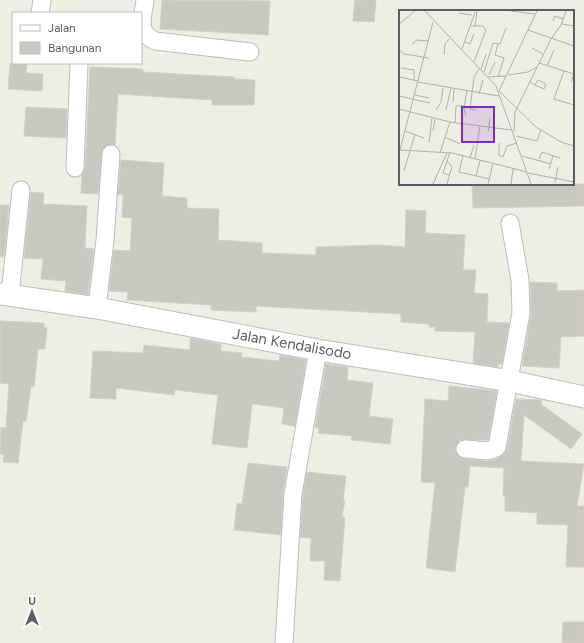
<svg xmlns="http://www.w3.org/2000/svg" width="584" height="643" font-family="Figtree,sans-serif">
	<style>
		.building { fill: #c9c8c0; stroke: #d3d1c1 }
		.lines { fill: none; stroke-linecap: round; stroke-linejoin: round }
		.minor-casing { stroke: #bbbcc2; stroke-width: 19 }
		.tertiary-casing { stroke: #bbbcc2; stroke-width: 23 }
		.minor { stroke: #fff; stroke-width: 17 }
		.tertiary { stroke: #fff; stroke-width: 21 }
		.labels { text-anchor: middle; dominant-baseline: central; stroke-width: 3.5; stroke-linejoin: round; paint-order: stroke }
		.street-label { font-size: 15px; fill: #5b5d64; stroke: #fff }
		.inset-road { fill: none; stroke: #afb0ac; stroke-width: 1 }
		.view { fill: #7b2cbf; fill-opacity: 0.15; stroke: #7b2cbf; stroke-width: 2 }
		.inset-edge { fill: none; stroke: #5b5d64; stroke-width: 2 }
	</style>
	<rect width="100%" height="100%" fill="#eeeee3"/>
	<!-- building -->
	<g class="building">
		<polygon points="162,0 270,1 268,35 160,29"/>
		<polygon points="355,0 376,0 374,22 353,21"/>
		<polygon points="10,63 27,63 26,73 43,74 42,91 8,89"/>
		<polygon points="90,67 143,69 143,72 234,77 234,79 255,80 254,105 212,105 212,100 118,94 115,145 107,145 103,149 98,194 81,193 82,175 85,168"/>
		<polygon points="26,107 67,109 66,138 24,136"/>
		<polygon points="121,160 164,163 162,196 187,198 187,208 219,209 218,240 262,243 262,253 316,255 316,247 378,245 405,247 406,210 426,211 425,233 465,235 463,270 476,270 474,293 488,294 487,322 509,323 502,364 498,364 498,367 473,363 475,332 435,331 435,327 429,327 429,324 401,322 401,314 256,306 256,312 211,310 211,305 127,300 128,292 109,291 114,250 130,251 132,218 122,217 123,195 118,194"/>
		<polygon points="472,184 584,184 584,206 473,208"/>
		<polygon points="31,192 44,193 43,204 87,206 85,248 94,249 88,295 65,291 66,281 41,279 43,259 24,258"/>
		<polygon points="0,205 9,205 4,257 0,257"/>
		<polygon points="530,282 557,283 557,291 584,290 584,336 561,337 559,368 522,366 531,315"/>
		<polygon points="0,321 44,323 44,328 47,328 45,349 38,349 34,387 31,386 26,421 23,421 18,463 3,462 4,455 0,454 1,427 6,428 9,384 0,383"/>
		<polygon points="190,338 221,344 221,351 242,353 241,357 279,361 280,355 306,360 295,426 282,424 284,408 252,404 247,448 212,444 218,395 175,390 174,395 116,388 116,399 90,398 93,351 143,353 144,345 190,350"/>
		<polygon points="326,364 348,367 347,380 373,383 369,416 393,419 390,444 351,440 352,436 318,433 319,428 315,428"/>
		<polygon points="449,386 497,391 488,440 460,440 455,449 460,458 487,461 497,459 503,455 507,449 516,399 542,400 541,404 582,434 571,449 524,415 521,461 584,464 577,506 584,506 584,567 566,567 568,525 537,524 537,513 505,511 505,496 503,496 504,468 470,466 468,487 465,487 455,572 426,568 435,483 421,482 425,399 448,401"/>
		<polygon points="248,463 287,467 283,493 281,535 234,530 237,503 242,504"/>
		<polygon points="307,472 346,476 343,500 345,500 342,516 345,518 340,581 324,580 325,561 310,561 311,538 300,537 303,495"/>
		<polygon points="563,622 584,622 584,643 562,643"/>
	</g>
	<g class="lines">
		<!-- minor casing -->
		<g class="minor-casing">
			<g id="minor">
				<path d="M145,0C143,18 136,32 155,41L250,52"/>
				<polyline points="40,13 42,0"/>
				<polyline points="75,168 79,63"/>
				<polyline points="10,295 21,190"/>
				<polyline points="97,308 105,240 111,154"/>
				<path d="M465,449C475,449 490,454 497,447L521,313L520,280L510,223"/>
				<polyline points="284,643 293,494 318,350"/>
			</g>
		</g>
		<!-- tertiary casing -->
		<g class="tertiary-casing">
			<polyline id="tertiary" points="0,294 97,308 318,350 510,381 584,397"/>
		</g>
		<!-- minor -->
		<use href="#minor" class="minor"/>
		<!-- tertiary -->
		<use href="#tertiary" class="tertiary"/>
	</g>
	<g class="labels">
		<!-- street labels -->
		<g class="street-label">
			<text transform="translate(292 344) rotate(10)">Jalan Kendalisodo</text>
		</g>
	</g>
	<!-- overview -->
	<g transform="translate(399 10)">
		<rect width="175" height="175" fill="#eeeee3"/>
		<path class="inset-road" d="M26,1L97,76L132,174M112,1L136,4M60,3L73,5M154,11L156,6L164,9M0,14L16,1M163,14L175,16M72,16H84L87,20L75,52M76,16L78,1M129,20L175,36M66,32L71,34L75,24M13,34L18,30L30,31M133,38L144,44M63,39L76,2M0,40L5,44L30,48M45,45L46,34L50,29M140,53L175,64L172,72M148,56L155,40M2,58L15,60V70M82,59L87,44M165,61L155,89L175,95M85,62L94,33L101,34L107,18M90,65L96,52M109,65L129,62L138,57M0,67L19,71M89,67L107,66M99,67L105,48L96,45L99,34M19,72L100,86M131,72L136,75L145,79L147,74L139,70L136,75M100,81L137,117L162,132L175,136M100,81L138,1M80,84L84,70M16,85L30,88M0,86L31,93M54,92L55,79M0,99L51,112L112,120M37,100L42,92L44,78M47,100L52,78M77,100L71,99L75,67L80,59M67,106L65,98L68,80M56,113L57,96H66M6,121L25,128M34,121L36,109M89,122L91,109M115,122L116,102L152,29L162,15L167,1M117,126L138,131L142,120M46,127L61,134M30,133L33,108M100,133V145L104,147L108,136L118,133M1,140L34,12M1,140L53,143L128,162M41,143L51,112M64,146L60,162L91,169M123,146L152,154M71,148L75,135M76,149L81,116M140,149L143,142L161,148M150,159L154,146M5,161L16,124M129,163L175,172M50,165L44,163L51,142M77,166L81,151M156,173L159,157M34,174L48,143M48,174L53,157L48,151M89,174L94,153M112,174L114,159"/>
		<path class="view" d="M63,97H95V132H63Z"/>
		<rect width="175" height="175" class="inset-edge"/>
	</g>
	<!-- legend -->
	<rect x="12" y="12" width="130" height="52" fill="#ffffff" stroke="#bdbec1"/>
	<rect x="20" y="25" width="20" height="6" fill="#ffffff" stroke="#bdbec1"/>
	<text x="48" y="32" font-size="12" fill="#5b5d64">Jalan</text>
	<rect x="20" y="42" width="20" height="12" fill="#c9c8c0" stroke="#bdbec1"/>
	<text x="48" y="52" font-size="12" fill="#5b5d64">Bangunan</text>
	<!-- north arrow -->
	<g transform="translate(32 611)" stroke="#ffffff" stroke-width="3" paint-order="stroke">
	<path d="M0-3L7 15L0 10L-7 15Z" fill="#5b5d64"/>
	<text y="-6" font-size="11" font-weight="bold" text-anchor="middle" fill="#5b5d64">U</text>
	</g>
</svg>
